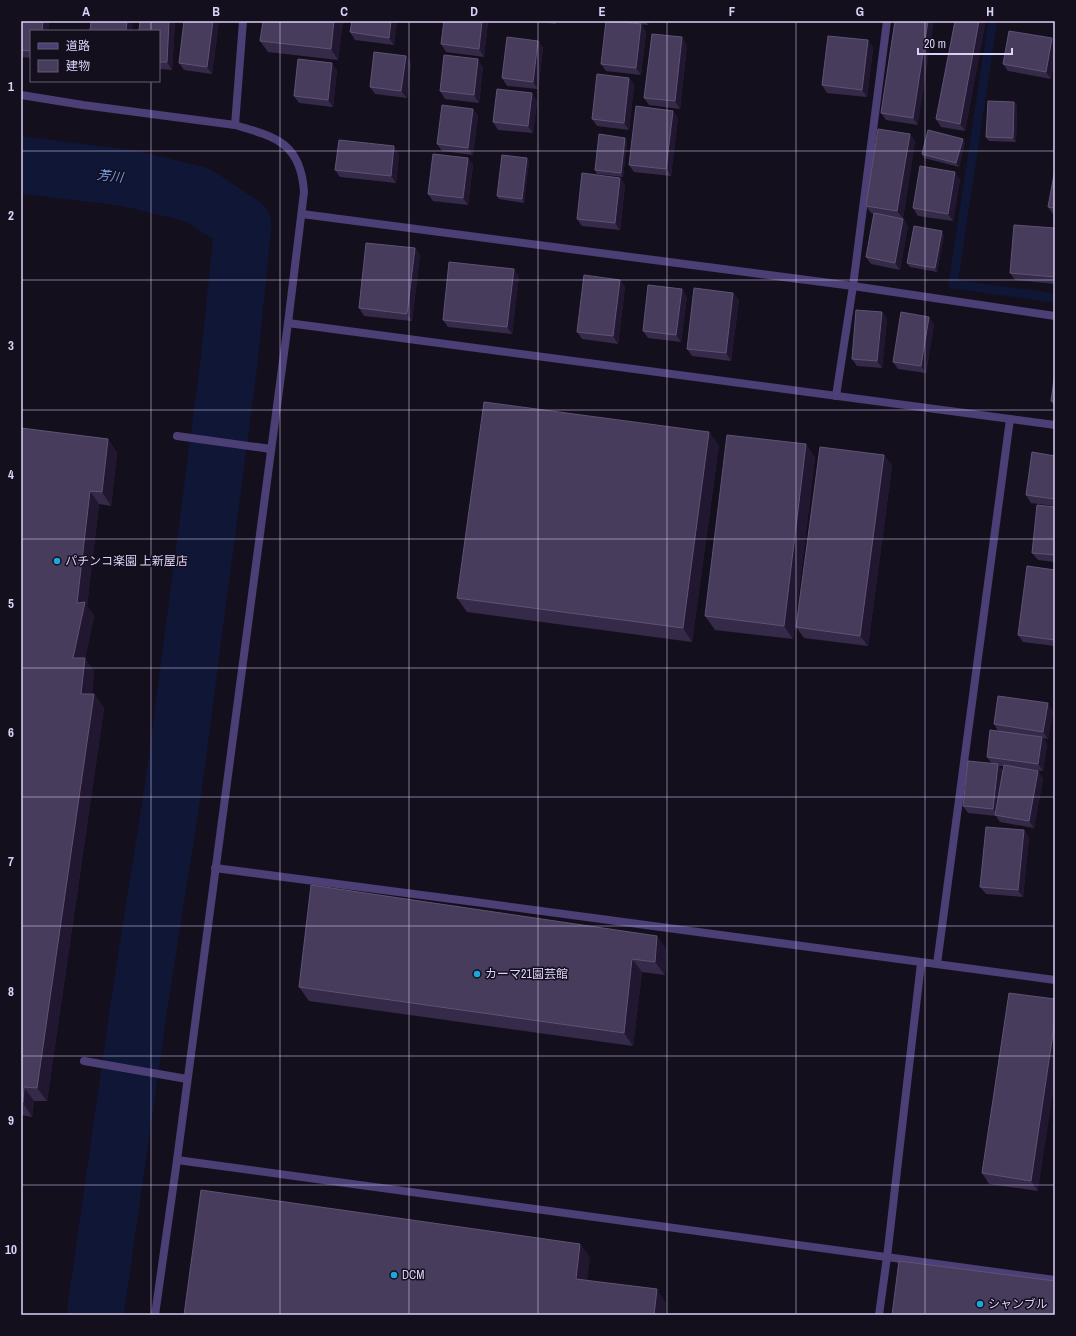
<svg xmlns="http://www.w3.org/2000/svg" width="1076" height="1336" font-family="'Archivo Narrow','Noto Sans JP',sans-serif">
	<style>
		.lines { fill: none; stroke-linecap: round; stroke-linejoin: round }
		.stream { stroke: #0f1636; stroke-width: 9 }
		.river { stroke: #0f1636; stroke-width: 57 }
		.service { stroke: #4b3f76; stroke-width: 8 }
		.minor { stroke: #4b3f76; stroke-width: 8 }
		.tertiary { stroke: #4b3f76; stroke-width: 8 }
		.wall { fill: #362a49; fill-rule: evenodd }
		.shaded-wall { fill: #211730 }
		.building { fill: #473c5c; stroke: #5f5375 }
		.grid { fill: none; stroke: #dcd1f9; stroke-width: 1; stroke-opacity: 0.55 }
		.poi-dot { fill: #1ca7da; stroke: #140f1d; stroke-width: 1.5 }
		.labels { text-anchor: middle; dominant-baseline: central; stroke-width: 3; stroke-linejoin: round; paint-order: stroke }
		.poi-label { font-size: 12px; fill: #dcd1f9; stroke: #140f1d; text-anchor: start }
		.water-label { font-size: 13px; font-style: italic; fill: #6c9bec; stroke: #140f1d }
		.neatline { fill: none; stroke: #dcd1f9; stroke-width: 1.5 }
		.grid-label { font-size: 13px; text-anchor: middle; font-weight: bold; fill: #dcd1f9 }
	</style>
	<rect width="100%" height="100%" fill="#140f1d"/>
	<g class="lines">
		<!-- stream -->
		<polyline class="stream" points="992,26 953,284 1055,298"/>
		<!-- river -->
		<polyline class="river" points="21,165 128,178 198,195 243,225 229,362 174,783 140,999 95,1315"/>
		<!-- service -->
		<g class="service">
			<polyline points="177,436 271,449"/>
			<polyline points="84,1061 187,1079"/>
			<polyline points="177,1160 1055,1280"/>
		</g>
		<!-- minor -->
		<g class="minor">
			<polyline points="302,214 853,286 1055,316"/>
			<polyline points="288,323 1055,425"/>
			<polyline points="836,396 853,286 887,21"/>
			<polyline points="215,868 475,902 1055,980"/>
			<polyline points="937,964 1010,419"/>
			<path d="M155,1315L177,1160L288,323L304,192C301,144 277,137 235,125"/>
		</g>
		<!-- tertiary -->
		<g class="tertiary">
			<polyline points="21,95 83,105 235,125 243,21"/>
			<polyline points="879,1315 887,1257 921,963"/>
		</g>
	</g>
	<!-- wall -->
	<g class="wall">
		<polygon points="21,21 49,21 48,31 31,31 31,58 21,57"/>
		<polygon points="140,21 175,21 172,70 159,69 159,31 139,31"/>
		<polygon points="184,21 219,21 212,74 184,70 179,63"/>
		<polygon points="343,21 338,60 268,52 260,41"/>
		<polygon points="352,21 397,21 394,45 355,40 350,32"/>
		<polygon points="488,21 484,57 446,52 441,44"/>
		<polygon points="530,21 556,21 556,24"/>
		<polygon points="615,21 649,21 648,25"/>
		<polygon points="895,21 918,125 886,120 881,113"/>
		<polygon points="955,21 983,21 985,24 965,131 941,127 936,119"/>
		<polygon points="641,24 646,32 641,75 606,71 601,64"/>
		<polygon points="1052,38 1055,43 1055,56 1051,79 1008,71 1003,64"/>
		<polygon points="868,40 873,48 867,97 827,93 822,85"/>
		<polygon points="538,41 543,48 538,89 507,86 502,78"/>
		<polygon points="687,45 680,109 649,105 644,98"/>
		<polygon points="406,56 411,63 407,98 375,94 370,87"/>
		<polygon points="483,67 479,103 445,99 440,91"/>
		<polygon points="337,70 333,107 299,103 294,96"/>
		<polygon points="629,78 634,85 629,130 597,126 592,119"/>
		<polygon points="537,101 533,133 498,130 493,122"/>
		<polygon points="1014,102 1017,105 1016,142 989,141 986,137"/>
		<polygon points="473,109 478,116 473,155 442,151 437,144"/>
		<polygon points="678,118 671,176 634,172 629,165"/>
		<polygon points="625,138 627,141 623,177 597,174 595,170"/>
		<polygon points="915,141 903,218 908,226 900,270 871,264 866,257 874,214 871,213 866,206"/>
		<polygon points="965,142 959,167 924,158 922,154"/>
		<polygon points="399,154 396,183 340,177 335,170"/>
		<polygon points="468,158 473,165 468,205 433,201 428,194"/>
		<polygon points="527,158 529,161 524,203 499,199 497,196"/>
		<polygon points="1055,169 1055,214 1053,214 1048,207"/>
		<polygon points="620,178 625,185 620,230 582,226 577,219"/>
		<polygon points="960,179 953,221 918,216 913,208"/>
		<polygon points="1055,228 1055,284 1015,280 1010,273"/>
		<polygon points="944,235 937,272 910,267 907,263"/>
		<polygon points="415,248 420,255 412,321 364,316 359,308"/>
		<polygon points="519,276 512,334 448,327 443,320"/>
		<polygon points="620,280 625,287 618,344 582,339 577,332"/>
		<polygon points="733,293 739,300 731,361 692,356 687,349"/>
		<polygon points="687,296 681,342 648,338 643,331"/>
		<polygon points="882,312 887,319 882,368 857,366 852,359"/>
		<polygon points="934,324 926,373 898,369 893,362"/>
		<polygon points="1055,372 1055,407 1051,401"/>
		<polygon points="21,428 108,439 117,453 111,506 99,504 87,606 94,616 85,659 94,671 92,694 94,694 104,708 47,1101 34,1101 32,1117 21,1115"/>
		<polygon points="806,444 815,458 793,639 715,630 705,616"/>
		<polygon points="719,445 692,642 467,612 457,598"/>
		<polygon points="884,455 892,466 868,646 804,638 796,627"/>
		<polygon points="1055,456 1055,506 1031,503 1026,495"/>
		<polygon points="1055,507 1055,562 1038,560 1032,553"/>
		<polygon points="1055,570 1055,646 1023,642 1018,635"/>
		<path d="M1053,711L1048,739L1043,738L1047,744L1043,771L1023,769L1038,771L1043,779L1034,828L1000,822L996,816L968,813L963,806L992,764L987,757L998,731L994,724ZM999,766H1004L1003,771Z"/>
		<polygon points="1024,830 1029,838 1023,897 986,894 980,887"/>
		<polygon points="666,949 665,975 642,972 633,1046 309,1001 299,987"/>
		<polygon points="1009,993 1038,1191 989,1184 982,1173"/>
	</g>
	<!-- shaded-wall -->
	<g class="shaded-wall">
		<polygon points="43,21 49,21 48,31 42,31"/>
		<polygon points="127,21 133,21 132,31 126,31"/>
		<polygon points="169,21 175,21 172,70 167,62"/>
		<polygon points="213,21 219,21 212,74 207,67"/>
		<polygon points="334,21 343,21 338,60 331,49"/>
		<polygon points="391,21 397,21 394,45 389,38"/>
		<polygon points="482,21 488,21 484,57 479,49"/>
		<polygon points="645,21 649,21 648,25"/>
		<polygon points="928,21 934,21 918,125 913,118"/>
		<polygon points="979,21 983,21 985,24 965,131 960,124"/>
		<polygon points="641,24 646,32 641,75 636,68"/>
		<polygon points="682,37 687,45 680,109 675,101"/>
		<polygon points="1052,38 1055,43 1055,56 1051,79 1046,72"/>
		<polygon points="868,40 873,48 867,97 862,90"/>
		<polygon points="538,41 543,48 538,89 533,82"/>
		<polygon points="406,56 411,63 407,98 401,91"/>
		<polygon points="478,59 483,67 479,103 474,95"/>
		<polygon points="332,63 337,70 333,107 328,100"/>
		<polygon points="629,78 634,85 629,130 624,123"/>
		<polygon points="532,93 537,101 533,133 528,126"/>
		<polygon points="1014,102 1017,105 1016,142 1013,138"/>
		<polygon points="473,109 478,116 473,155 468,148"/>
		<polygon points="673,111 678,118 671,176 666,169"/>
		<polygon points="910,134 915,141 903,218 897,211"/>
		<polygon points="625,138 627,141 623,177 621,173"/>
		<polygon points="963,139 965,142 959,167 956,163"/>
		<polygon points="394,146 399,154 396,183 391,176"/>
		<polygon points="468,158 473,165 468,205 463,198"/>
		<polygon points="527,158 529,161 524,203 522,199"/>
		<polygon points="955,172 960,179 953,221 948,214"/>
		<polygon points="620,178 625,185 620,230 615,223"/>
		<polygon points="903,219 908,226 900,270 895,263"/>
		<polygon points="942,231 944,235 937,272 935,268"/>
		<polygon points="415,248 420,255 412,321 407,314"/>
		<polygon points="514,269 519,276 512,334 507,327"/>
		<polygon points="620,280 625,287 618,344 613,336"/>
		<polygon points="682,289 687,296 681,342 676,335"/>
		<polygon points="733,293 739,300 731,361 726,353"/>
		<polygon points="882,312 887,319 882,368 877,361"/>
		<polygon points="929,317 934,324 926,373 921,366"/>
		<polygon points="709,432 719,445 692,642 683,628"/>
		<polygon points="108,439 117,453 111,506 102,492"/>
		<polygon points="806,444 815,458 793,639 784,626"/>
		<polygon points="884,455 892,466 868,646 860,636"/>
		<polygon points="90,491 99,504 87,606 94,616 85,659 94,671 91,707 81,694 73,658 77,603"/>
		<polygon points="94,694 104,708 47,1101 37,1088"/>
		<polygon points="1048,703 1053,711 1048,739 1043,732"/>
		<polygon points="1042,737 1047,744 1043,771 1038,764"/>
		<polygon points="998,764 1003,772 997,815 993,809"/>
		<polygon points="1038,771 1043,779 1034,828 1029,821"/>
		<polygon points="1024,830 1029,838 1023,897 1018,890"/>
		<polygon points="657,936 666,949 665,975 655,962"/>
		<polygon points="632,959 642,972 633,1046 624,1033"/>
		<polygon points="1055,1020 1055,1080 1038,1191 1031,1181"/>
		<polygon points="24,1087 34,1101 32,1117 23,1103"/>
		<polygon points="580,1244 590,1257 586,1293 576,1279"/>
		<polygon points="657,1289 666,1303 665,1315 654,1315"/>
	</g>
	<!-- building -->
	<g class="building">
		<polygon points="21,21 43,21 42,31 31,31 31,51 21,50"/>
		<polygon points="91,21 127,21 126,31 90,31"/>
		<polygon points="140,21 169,21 167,62 159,62 159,31 139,31"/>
		<polygon points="184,21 213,21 207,67 179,63"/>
		<polygon points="263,21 334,21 331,49 260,41"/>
		<polygon points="352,21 391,21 389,38 350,32"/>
		<polygon points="444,21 482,21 479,49 441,44"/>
		<polygon points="606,21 613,21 641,24 636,68 601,64"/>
		<polygon points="895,21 928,21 913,118 881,113"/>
		<polygon points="955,21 979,21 960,124 936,119"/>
		<polygon points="1009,31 1052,38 1046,72 1003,64"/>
		<polygon points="652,34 682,37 675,101 644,98"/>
		<polygon points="828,36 868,40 862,90 822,85"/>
		<polygon points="507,37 538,41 533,82 502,78"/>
		<polygon points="374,52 406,56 401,91 370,87"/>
		<polygon points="444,55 478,59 474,95 440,91"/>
		<polygon points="298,59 332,63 328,100 294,96"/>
		<polygon points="597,74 629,78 624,123 592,119"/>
		<polygon points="497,89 532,93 528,126 493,122"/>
		<polygon points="988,101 1014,102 1013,138 986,137"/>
		<polygon points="442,105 473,109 468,148 437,144"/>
		<polygon points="636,106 673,111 666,169 629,165"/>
		<polygon points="878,129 910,134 897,211 866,206"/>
		<polygon points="928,130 963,139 956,163 922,154"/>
		<polygon points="599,134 625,138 621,173 595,170"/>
		<polygon points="339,140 394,146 391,176 335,170"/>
		<polygon points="433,154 468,158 463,198 428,194"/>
		<polygon points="502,155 527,158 522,199 497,196"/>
		<polygon points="920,166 955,172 948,214 913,208"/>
		<polygon points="1055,169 1055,208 1048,207"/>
		<polygon points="582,173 620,178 615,223 577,219"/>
		<polygon points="874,213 903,219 895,263 866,257"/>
		<polygon points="1014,225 1055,228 1055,277 1010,273"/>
		<polygon points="914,226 942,231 935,268 907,263"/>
		<polygon points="366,243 415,248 407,314 359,308"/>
		<polygon points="449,262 514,269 507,327 443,320"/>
		<polygon points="584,275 620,280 613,336 577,332"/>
		<polygon points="648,285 682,289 676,335 643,331"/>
		<polygon points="694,288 733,293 726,353 687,349"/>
		<polygon points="856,310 882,312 877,361 852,359"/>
		<polygon points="901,312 929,317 921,366 893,362"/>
		<polygon points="1055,372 1055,402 1051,401"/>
		<polygon points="484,402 709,432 683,628 457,598"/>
		<polygon points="21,428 108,439 102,492 90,491 77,603 85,602 73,658 85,658 81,694 94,694 37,1088 24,1087 23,1103 21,1103"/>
		<polygon points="727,435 806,444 784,626 705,616"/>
		<polygon points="820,447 884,455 860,636 796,627"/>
		<polygon points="1032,452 1055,456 1055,499 1026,495"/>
		<polygon points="1037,505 1055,507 1055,555 1032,553"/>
		<polygon points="1027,566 1055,570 1055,640 1018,635"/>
		<polygon points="998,696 1048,703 1043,732 994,724"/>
		<polygon points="990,730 1042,737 1038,764 987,757"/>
		<polygon points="968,761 998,764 993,809 963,806"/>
		<polygon points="1004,765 1038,771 1029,821 995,815"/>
		<polygon points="986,827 1024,830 1018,890 980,887"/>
		<polygon points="311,885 657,936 655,962 632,959 624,1033 299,987"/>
		<polygon points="1009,993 1055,999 1055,1020 1031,1181 982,1173"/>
		<polygon points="201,1190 580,1244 576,1279 657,1289 654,1315 184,1315"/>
		<polygon points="899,1261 1055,1281 1055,1315 892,1315"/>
	</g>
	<!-- grid -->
	<path class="grid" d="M151,21V31M280,21V1315M409,21V1315M538,21V1315M667,21V1315M796,21V1315M925,21V1315M151,81V1315M21,151H1055M21,280H1055M21,410H1055M21,539H1055M21,668H1055M21,797H1055M21,926H1055M21,1056H1055M21,1185H1055"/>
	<!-- markers -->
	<g class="poi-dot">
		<circle cx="57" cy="561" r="4"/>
		<circle cx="477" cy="974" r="4"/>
		<circle cx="394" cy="1275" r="4"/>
		<circle cx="980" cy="1304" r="4"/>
	</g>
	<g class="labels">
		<!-- poi labels -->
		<g class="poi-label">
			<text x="65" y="561">パチンコ楽園 上新屋店</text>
			<text x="485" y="974">カーマ21園芸館</text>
			<text x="402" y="1275">DCM</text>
			<text x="988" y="1304">シャンブル</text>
		</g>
		<!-- water labels -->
		<g class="water-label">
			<text transform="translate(110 176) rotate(7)">芳川</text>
		</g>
	</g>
	<!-- border -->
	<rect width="1076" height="1336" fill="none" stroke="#140f1d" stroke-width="44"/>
	<!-- legend -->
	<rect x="30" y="30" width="130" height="52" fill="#140f1d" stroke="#645d75"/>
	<rect x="38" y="43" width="20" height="6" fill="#4b3f76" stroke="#645d75"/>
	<text x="66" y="50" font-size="12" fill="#dcd1f9">道路</text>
	<rect x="38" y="60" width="20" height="12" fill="#473c5c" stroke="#645d75"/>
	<text x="66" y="70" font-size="12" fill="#dcd1f9">建物</text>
	<!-- scale -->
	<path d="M918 48v6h94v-6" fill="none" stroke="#dcd1f9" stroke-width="2"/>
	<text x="924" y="48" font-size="12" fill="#dcd1f9" stroke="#140f1d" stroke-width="3" paint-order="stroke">20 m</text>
	<rect x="22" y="22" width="1032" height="1292" class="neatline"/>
	<g class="grid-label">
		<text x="86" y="16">A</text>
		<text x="216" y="16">B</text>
		<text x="344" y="16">C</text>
		<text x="474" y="16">D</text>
		<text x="602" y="16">E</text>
		<text x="732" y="16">F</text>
		<text x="860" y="16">G</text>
		<text x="990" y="16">H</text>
		<text x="11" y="91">1</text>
		<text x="11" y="220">2</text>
		<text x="11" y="350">3</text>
		<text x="11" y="479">4</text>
		<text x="11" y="608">5</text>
		<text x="11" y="737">6</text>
		<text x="11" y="866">7</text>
		<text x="11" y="996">8</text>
		<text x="11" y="1125">9</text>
		<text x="11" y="1254">10</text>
	</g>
</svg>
